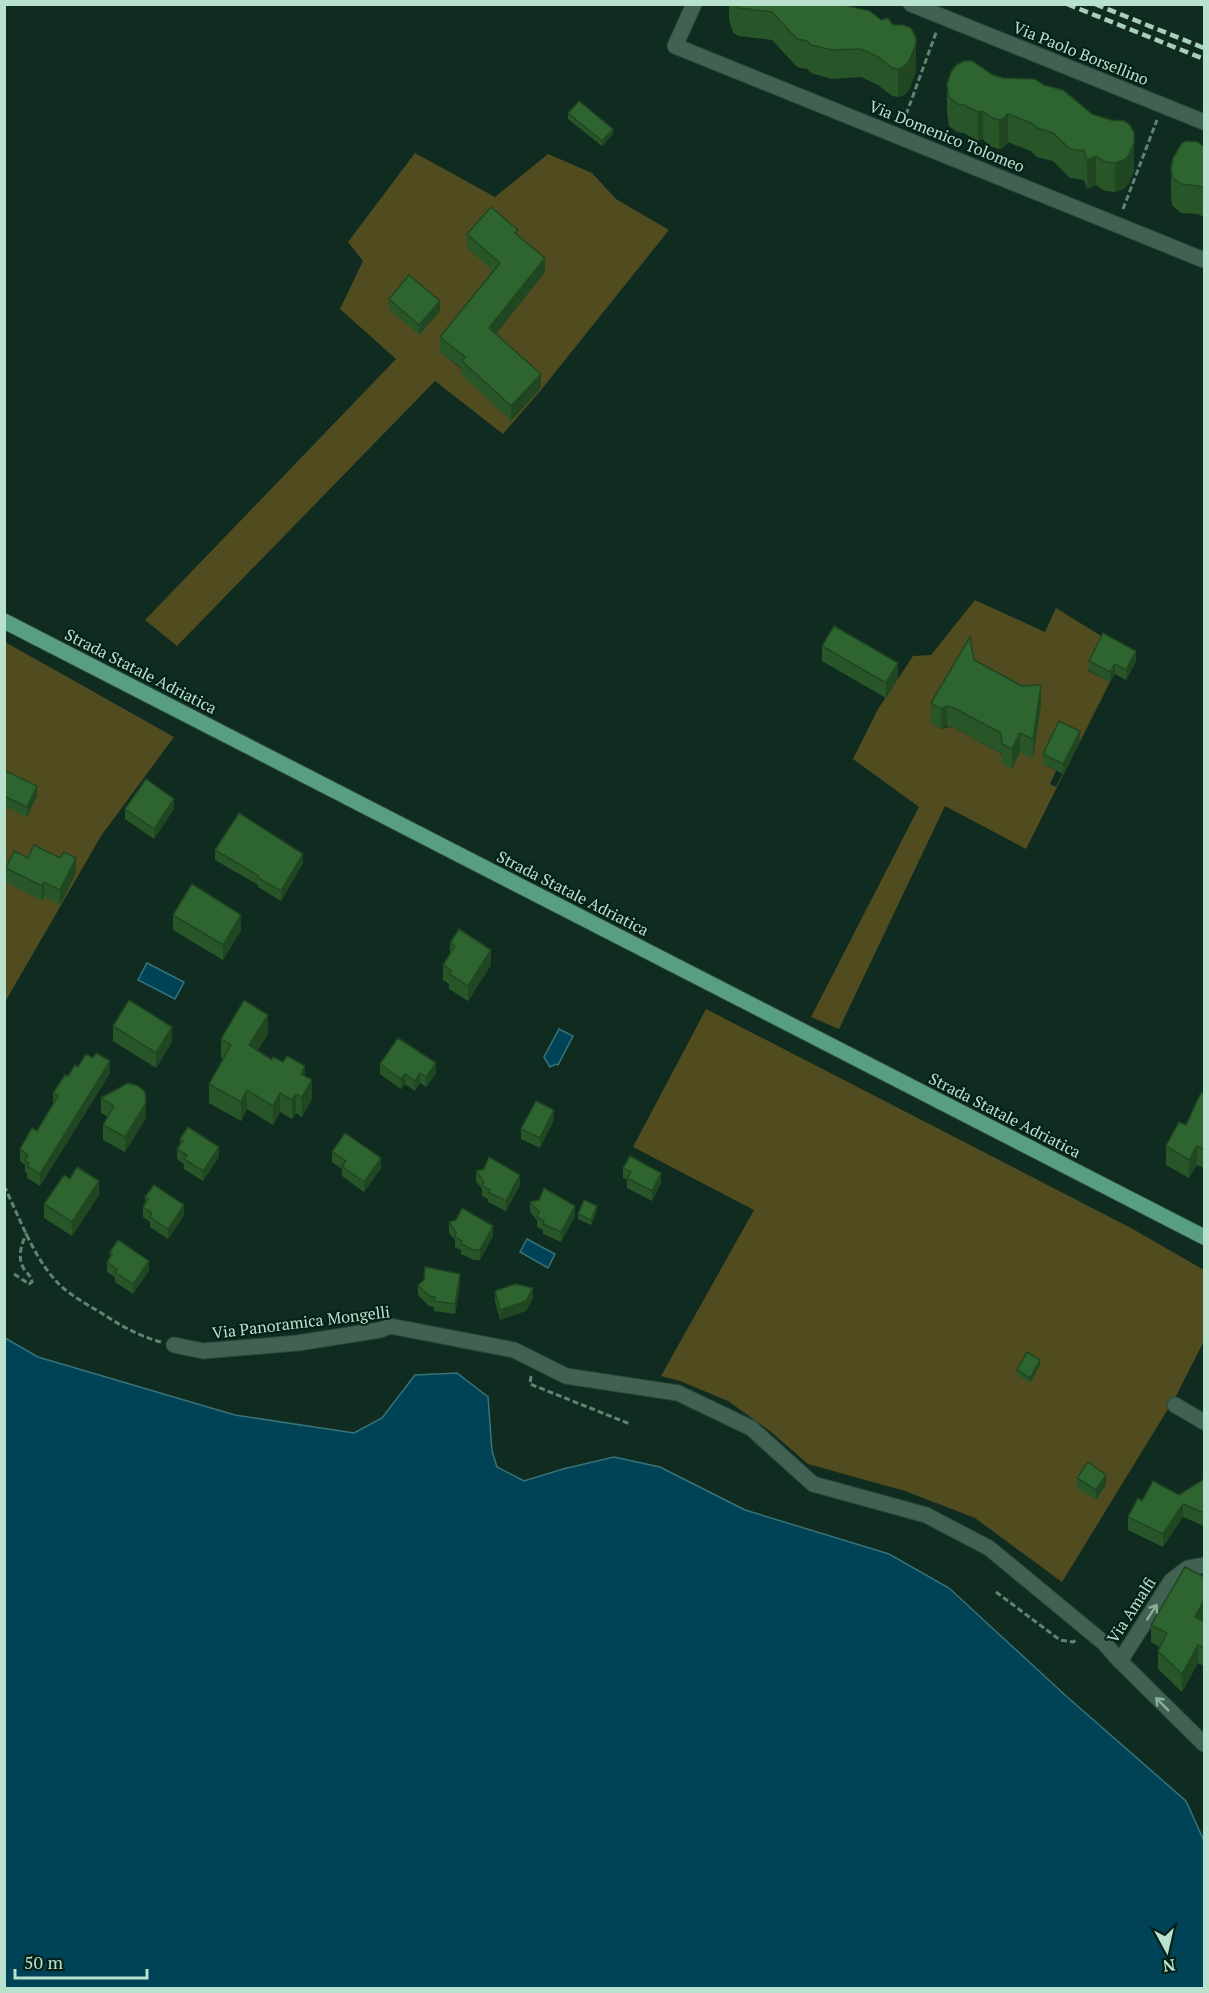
<svg xmlns="http://www.w3.org/2000/svg" width="1209" height="1993" font-family="'PT Serif',serif">
	<style>
		.green { fill: #504c20; fill-rule: evenodd }
		.water { fill: #004356; stroke: #38737a; stroke-width: 1.5 }
		.lines { fill: none; stroke-linecap: round; stroke-linejoin: round }
		.minor-casing { stroke: #2b483c; stroke-width: 17 }
		.major-casing { stroke: #2b483c; stroke-width: 17 }
		.path { stroke: #618374; stroke-width: 3; stroke-dasharray: 6 3; stroke-linecap: butt }
		.minor { stroke: #416253; stroke-width: 15 }
		.major { stroke: #589e80; stroke-width: 15 }
		.rail { stroke: #a8cfbc; stroke-width: 4.5; stroke-dasharray: 9 4.5; stroke-linecap: butt }
		.wall { fill: #285629 }
		.shaded-wall { fill: #204622 }
		.building { fill: #2e6430; stroke: #204622; stroke-width: 1.5 }
		.oneway { stroke: #89af9d }
		.labels { text-anchor: middle; dominant-baseline: central; stroke-width: 4.5; stroke-linejoin: round; paint-order: stroke }
		.street-label { font-size: 16px; fill: #b9e2ce; stroke: #062117 }
	</style>
	<rect width="100%" height="100%" fill="#102b20"/>
	<!-- green -->
	<g class="green">
		<path d="M415,153L495,197L548,154L592,173L616,199L669,230L541,390L503,434L435,381L177,646L145,620L396,359L340,309L363,261L348,242ZM440,352L541,389L465,372Z"/>
		<path d="M975,600L1045,632L1056,608L1106,639L1088,671L1110,682L1026,849L945,806L839,1029L811,1017L919,807L853,759L878,709L913,656L931,655ZM1040,712L1001,755L999,752L954,728L949,727L941,729L931,723ZM1080,741L1056,787L1050,784L1056,771L1043,764Z"/>
		<polygon points="5,642 174,737 101,836 5,1002"/>
		<polygon points="706,1009 1131,1228 1204,1270 1204,1341 1176,1396 1062,1582 975,1518 905,1491 808,1464 770,1431 728,1401 680,1381 661,1376 754,1210 633,1147"/>
	</g>
	<!-- water -->
	<g class="water">
		<polygon points="147,963 184,982 175,999 138,980"/>
		<polygon points="559,1029 573,1036 558,1065 556,1064 550,1067 544,1057"/>
		<polygon points="527,1239 555,1254 548,1268 520,1252"/>
		<polygon points="5,1338 38,1357 235,1415 354,1433 382,1418 415,1375 457,1373 488,1397 492,1451 497,1467 524,1481 563,1469 614,1457 660,1467 745,1510 889,1554 949,1588 1065,1695 1186,1801 1204,1841 1204,1988 5,1988"/>
	</g>
	<g class="lines">
		<!-- minor casing -->
		<g class="minor-casing">
			<g id="minor">
				<polyline points="694,4 675,46 1204,260"/>
				<polyline points="911,4 1204,122"/>
				<polyline points="174,1345 203,1351 298,1343 380,1330 390,1326 514,1350 566,1376 678,1393 751,1428 813,1484 926,1515 989,1548 1104,1643 1120,1661 1204,1744"/>
				<polyline points="1175,1405 1204,1422"/>
				<polyline points="1120,1661 1171,1581 1188,1568 1204,1565"/>
			</g>
		</g>
		<!-- major casing -->
		<g class="major-casing">
			<polyline id="major" points="4,621 1204,1237"/>
		</g>
		<!-- path -->
		<g class="path">
			<polyline points="903,123 937,30"/>
			<polyline points="1123,209 1157,120"/>
			<path d="M4,1186C22,1222 36,1267 68,1292C79,1300 91,1307 103,1314C121,1326 139,1336 161,1342"/>
			<path d="M14,1274L29,1284L32,1282C31,1276 28,1274 24,1269C17,1258 21,1244 27,1233"/>
			<polyline points="531,1376 530,1384 630,1424"/>
			<polyline points="996,1592 1060,1640 1073,1642 1076,1640"/>
		</g>
		<!-- minor -->
		<use href="#minor" class="minor"/>
		<!-- major -->
		<use href="#major" class="major"/>
		<!-- rail -->
		<g class="rail">
			<polyline points="1067,4 1204,59"/>
			<polyline points="1095,4 1204,48"/>
		</g>
	</g>
	<!-- wall -->
	<g class="wall">
		<polygon points="729,4 848,4 848,7 881,20 916,72 909,90 904,95 898,97 892,96 878,85 861,77 832,79 811,73 807,69 797,67 772,40 739,36 733,33 729,19"/>
		<polygon points="993,75 1134,160 1134,171 1129,183 1124,189 1115,192 1105,191 1096,185 1087,189 1084,180 1070,178 1053,161 1037,157 1031,151 1008,142 1003,148 999,149 990,146 983,139 978,141 964,133 957,132 949,126 947,113 947,84"/>
		<polygon points="568,113 613,134 602,146 568,119"/>
		<polygon points="1204,147 1204,217 1198,214 1181,213 1172,205 1171,196 1171,168"/>
		<polygon points="467,234 518,235 545,272 495,334 541,388 511,421 462,375 462,369 440,352 440,337 493,271 467,248"/>
		<polygon points="389,299 440,311 419,335 389,309"/>
		<polygon points="822,646 898,678 886,698 822,661"/>
		<polygon points="974,660 1041,705 1033,759 1020,752 1012,769 1002,763 1001,753 954,728 947,726 941,729 931,723 931,703"/>
		<polygon points="1089,661 1136,661 1126,680 1115,674 1110,682 1089,671"/>
		<polygon points="1080,741 1063,774 1043,764 1043,754"/>
		<polygon points="4,770 37,796 27,817 4,806"/>
		<polygon points="125,809 174,809 154,839 125,819"/>
		<polygon points="215,850 303,863 281,901 258,887 258,885 215,860"/>
		<polygon points="28,858 76,873 60,905 44,897 42,901 6,882 6,868"/>
		<polygon points="173,915 241,930 223,960 173,930"/>
		<polygon points="450,943 491,965 468,1001 449,989 449,984 443,980 443,965 450,954"/>
		<polygon points="113,1026 172,1042 156,1068 113,1041"/>
		<polygon points="268,1034 257,1051 272,1060 305,1076 312,1099 302,1117 296,1113 292,1119 280,1112 273,1125 247,1109 241,1121 209,1103 209,1084 223,1059 221,1058 221,1039"/>
		<polygon points="380,1064 436,1073 426,1087 420,1083 415,1091 405,1084 401,1089 380,1074"/>
		<polygon points="78,1067 110,1073 40,1186 27,1178 27,1173 25,1172 25,1165 20,1161 20,1149 37,1131 53,1104 53,1093"/>
		<polygon points="1204,1094 1204,1168 1197,1165 1189,1178 1166,1165 1166,1146 1186,1125"/>
		<polygon points="101,1098 146,1118 125,1152 103,1140 103,1125 108,1117 101,1113"/>
		<polygon points="554,1120 540,1148 521,1139 521,1129"/>
		<polygon points="180,1139 219,1157 203,1181 184,1169 184,1164 177,1159 177,1149 180,1144"/>
		<polygon points="332,1152 381,1168 364,1192 342,1176 342,1169 332,1162"/>
		<polygon points="623,1168 661,1183 652,1201 627,1188 627,1180 623,1178"/>
		<polygon points="476,1171 520,1185 506,1211 488,1202 488,1199 482,1196 482,1189 476,1181"/>
		<polygon points="99,1195 72,1236 44,1218 44,1204"/>
		<polygon points="145,1197 184,1215 168,1239 150,1227 150,1222 143,1217 143,1207 145,1202"/>
		<polygon points="530,1202 575,1216 561,1242 543,1234 543,1230 537,1227 537,1220 530,1212"/>
		<polygon points="597,1211 591,1225 578,1219 578,1214"/>
		<polygon points="449,1222 493,1236 480,1260 474,1260 461,1254 461,1250 455,1247 455,1240 449,1233"/>
		<polygon points="110,1252 149,1271 133,1294 115,1282 115,1277 107,1272 107,1262 110,1257"/>
		<polygon points="424,1280 460,1284 455,1314 434,1311 434,1307 429,1306 418,1295 418,1285"/>
		<polygon points="495,1291 533,1298 526,1311 500,1320 495,1301"/>
		<polygon points="1040,1365 1030,1383 1017,1375 1017,1370"/>
		<polygon points="1077,1478 1106,1485 1096,1500 1077,1488"/>
		<polygon points="1204,1479 1204,1526 1183,1517 1163,1547 1128,1530 1128,1517 1142,1501 1179,1495"/>
		<polygon points="1204,1618 1203,1621 1204,1621 1204,1666 1198,1663 1182,1692 1158,1669 1158,1651 1160,1647 1151,1642 1151,1625"/>
	</g>
	<!-- shaded-wall -->
	<g class="shaded-wall">
		<polygon points="916,38 916,72 909,90 904,95 898,97 898,69"/>
		<polygon points="983,111 983,139 978,141 978,112"/>
		<polygon points="1008,114 1008,142 1003,148 999,149 999,120"/>
		<polygon points="613,129 613,134 602,146 602,141"/>
		<polygon points="1134,132 1134,171 1129,183 1124,189 1115,192 1115,163"/>
		<polygon points="1096,156 1096,185 1087,189 1087,160"/>
		<polygon points="545,258 545,272 489,343 489,328"/>
		<polygon points="440,301 440,311 419,335 419,325"/>
		<polygon points="541,374 541,388 511,421 511,406"/>
		<polygon points="1136,651 1136,661 1126,680 1126,670"/>
		<polygon points="898,663 898,678 886,698 886,683"/>
		<polygon points="1115,664 1115,674 1110,682 1110,672"/>
		<polygon points="1041,685 1041,705 1033,759 1033,739"/>
		<polygon points="947,706 947,726 941,729 941,709"/>
		<polygon points="1080,731 1080,741 1063,774 1063,764"/>
		<polygon points="1020,733 1020,752 1012,769 1012,749"/>
		<polygon points="37,786 37,796 27,817 27,807"/>
		<polygon points="174,799 174,809 154,839 154,829"/>
		<polygon points="303,854 303,863 281,901 281,891"/>
		<polygon points="76,858 76,873 60,905 60,890"/>
		<polygon points="44,882 44,897 42,901 42,886"/>
		<polygon points="241,915 241,930 223,960 223,945"/>
		<polygon points="491,950 491,965 468,1001 468,986"/>
		<polygon points="268,1015 268,1034 249,1064 249,1045"/>
		<polygon points="172,1027 172,1042 156,1068 156,1053"/>
		<polygon points="110,1061 110,1073 40,1186 40,1174"/>
		<polygon points="436,1063 436,1073 426,1087 426,1077"/>
		<polygon points="305,1066 305,1086 301,1074"/>
		<polygon points="420,1073 420,1083 415,1091 415,1081"/>
		<polygon points="405,1074 405,1084 401,1089 401,1079"/>
		<polygon points="312,1080 312,1099 302,1117 302,1097"/>
		<polygon points="247,1090 247,1109 241,1121 241,1102"/>
		<polygon points="280,1093 280,1112 273,1125 273,1106"/>
		<polygon points="296,1094 296,1113 292,1119 292,1100"/>
		<polygon points="146,1103 146,1118 125,1152 125,1137"/>
		<polygon points="554,1110 554,1120 540,1148 540,1138"/>
		<polygon points="1197,1146 1197,1165 1189,1178 1189,1160"/>
		<polygon points="219,1147 219,1157 203,1181 203,1171"/>
		<polygon points="381,1158 381,1168 364,1192 364,1182"/>
		<polygon points="661,1173 661,1183 652,1201 652,1191"/>
		<polygon points="520,1175 520,1185 506,1211 506,1201"/>
		<polygon points="99,1181 99,1195 72,1236 72,1222"/>
		<polygon points="184,1205 184,1215 168,1239 168,1229"/>
		<polygon points="575,1206 575,1216 561,1242 561,1232"/>
		<polygon points="597,1206 597,1211 591,1225 591,1220"/>
		<polygon points="493,1226 493,1236 480,1260 480,1250"/>
		<polygon points="149,1261 149,1271 133,1294 133,1284"/>
		<polygon points="460,1274 460,1284 455,1314 455,1304"/>
		<polygon points="533,1288 533,1298 526,1311 500,1320 500,1310"/>
		<polygon points="1040,1360 1040,1365 1030,1383 1030,1378"/>
		<polygon points="1106,1475 1106,1485 1096,1500 1096,1490"/>
		<polygon points="1183,1504 1183,1517 1163,1547 1163,1534"/>
		<polygon points="1204,1600 1204,1618 1195,1635 1195,1617"/>
		<polygon points="1198,1645 1198,1663 1182,1692 1182,1674"/>
	</g>
	<!-- building -->
	<g class="building">
		<polygon points="733,4 847,4 847,6 870,11 881,20 888,18 893,25 903,25 911,28 916,38 916,44 909,61 904,67 898,69 892,68 878,57 861,49 832,50 811,45 807,41 797,39 772,12 739,8"/>
		<polygon points="964,61 972,61 993,75 1003,78 1035,79 1044,85 1063,90 1092,114 1111,120 1124,121 1129,124 1134,132 1134,143 1129,155 1124,160 1115,163 1105,162 1096,156 1087,160 1084,151 1070,149 1053,133 1037,128 1031,123 1008,114 1003,119 999,120 990,117 983,111 978,112 964,105 957,104 949,97 947,84 951,72 956,65"/>
		<polygon points="579,101 613,129 602,141 568,113"/>
		<polygon points="1186,141 1198,142 1204,147 1204,188 1198,186 1181,184 1172,177 1171,168 1173,158 1182,143"/>
		<polygon points="491,207 518,230 515,233 545,258 489,328 541,374 511,406 462,361 465,357 440,337 500,263 467,234"/>
		<polygon points="409,275 440,301 419,325 389,299"/>
		<polygon points="834,626 898,663 886,683 822,646"/>
		<polygon points="1103,633 1136,651 1126,670 1115,664 1110,672 1089,661"/>
		<polygon points="970,637 974,660 1022,686 1041,685 1033,739 1020,733 1012,749 1002,744 1001,733 954,708 947,706 941,709 931,703"/>
		<polygon points="1059,721 1080,731 1063,764 1043,754"/>
		<polygon points="4,770 37,786 27,807 4,796"/>
		<polygon points="146,779 174,799 154,829 125,809"/>
		<polygon points="239,813 303,854 281,891 258,878 259,876 215,850"/>
		<polygon points="34,845 60,858 64,852 76,858 60,890 44,882 42,886 6,868 14,851 28,858"/>
		<polygon points="192,884 241,915 223,945 173,915"/>
		<polygon points="459,929 491,950 468,986 449,974 452,971 443,965 455,946 450,943"/>
		<polygon points="129,1000 172,1027 156,1053 113,1026"/>
		<polygon points="244,1000 268,1015 249,1045 272,1060 273,1057 283,1062 287,1056 305,1066 301,1074 312,1080 302,1097 296,1094 292,1100 280,1093 273,1106 247,1090 241,1102 209,1084 231,1045 221,1039"/>
		<polygon points="398,1038 436,1063 426,1077 420,1073 415,1081 405,1074 401,1079 380,1064"/>
		<polygon points="96,1053 110,1061 40,1174 27,1166 29,1163 25,1160 28,1155 20,1149 32,1128 37,1131 58,1096 53,1093 65,1075 68,1076 75,1065 78,1067 86,1054 93,1058"/>
		<polygon points="128,1083 138,1086 145,1092 146,1103 125,1137 103,1125 114,1106 101,1098"/>
		<polygon points="1201,1093 1204,1094 1204,1150 1197,1146 1189,1160 1166,1146 1179,1122 1186,1125"/>
		<polygon points="536,1101 554,1110 540,1138 521,1129"/>
		<polygon points="188,1127 219,1147 203,1171 184,1159 187,1155 177,1149 183,1141 180,1139"/>
		<polygon points="345,1133 381,1158 364,1182 342,1166 346,1161 332,1152"/>
		<polygon points="630,1156 661,1173 652,1191 627,1178 631,1172 623,1168"/>
		<polygon points="489,1157 520,1175 506,1201 488,1192 490,1190 482,1186 484,1182 476,1171 484,1169"/>
		<polygon points="77,1167 99,1181 72,1222 44,1204 64,1175 70,1179"/>
		<polygon points="154,1185 184,1205 168,1229 150,1217 152,1213 143,1207 148,1199 145,1197"/>
		<polygon points="544,1188 575,1206 561,1232 543,1224 544,1221 537,1217 539,1212 530,1202 539,1200"/>
		<polygon points="584,1200 597,1206 591,1220 578,1214"/>
		<polygon points="462,1208 493,1226 480,1250 474,1250 461,1244 462,1241 455,1237 456,1233 449,1222 456,1220"/>
		<polygon points="118,1240 149,1261 133,1284 115,1272 117,1269 107,1262 112,1254 110,1252"/>
		<polygon points="425,1267 460,1274 455,1304 434,1301 435,1297 429,1296 418,1285 424,1280"/>
		<polygon points="515,1284 533,1288 526,1301 500,1310 495,1291"/>
		<polygon points="1027,1352 1040,1360 1030,1378 1017,1370"/>
		<polygon points="1088,1462 1106,1475 1096,1490 1077,1478"/>
		<polygon points="1204,1479 1204,1513 1183,1504 1163,1534 1128,1517 1138,1498 1142,1501 1153,1481 1179,1495"/>
		<polygon points="1185,1567 1204,1577 1204,1600 1195,1617 1204,1621 1204,1648 1198,1645 1182,1674 1158,1651 1167,1633 1151,1625"/>
	</g>
	<!-- one-way arrows -->
	<defs><path id="oneway-shaft" d="M-6 0H5M1.5-3L5.5 0L1.5 3" fill="none" stroke-width="1.6" stroke-linecap="round" stroke-linejoin="round" transform="scale(1.5)"/></defs>
	<g class="oneway">
		<use href="#oneway-shaft" transform="translate(1152 1612) rotate(-57)"/>
		<use href="#oneway-shaft" transform="translate(1162 1704) rotate(-135)"/>
	</g>
	<g class="labels">
		<!-- street labels -->
		<g class="street-label">
			<text transform="translate(1081 53) rotate(22)">Via Paolo Borsellino</text>
			<text transform="translate(947 136) rotate(22)">Via Domenico Tolomeo</text>
			<text transform="translate(141 671) rotate(27)">Strada Statale Adriatica</text>
			<text transform="translate(573 893) rotate(27)">Strada Statale Adriatica</text>
			<text transform="translate(1005 1115) rotate(27)">Strada Statale Adriatica</text>
			<text transform="translate(301 1322) rotate(-7)">Via Panoramica Mongelli</text>
			<text transform="translate(1131 1610) rotate(-57)">Via Amalfi</text>
		</g>
	</g>
	<!-- border -->
	<rect width="1209" height="1993" fill="none" stroke="#b9e2ce" stroke-width="12"/>
	<!-- north arrow -->
	<g transform="translate(1167 1951) rotate(172)" stroke="#062117" stroke-width="4.5" paint-order="stroke">
	<path d="M0-4.5L10 22L0 15L-10 22Z" fill="#b9e2ce"/>
	<text y="-9" font-size="16" font-weight="bold" text-anchor="middle" fill="#b9e2ce">N</text>
	</g>
	<!-- scale -->
	<path d="M15 1969v9h132v-9" fill="none" stroke="#b9e2ce" stroke-width="3"/>
	<text x="24" y="1969" font-size="18" fill="#b9e2ce" stroke="#062117" stroke-width="4.5" paint-order="stroke">50 m</text>
</svg>
